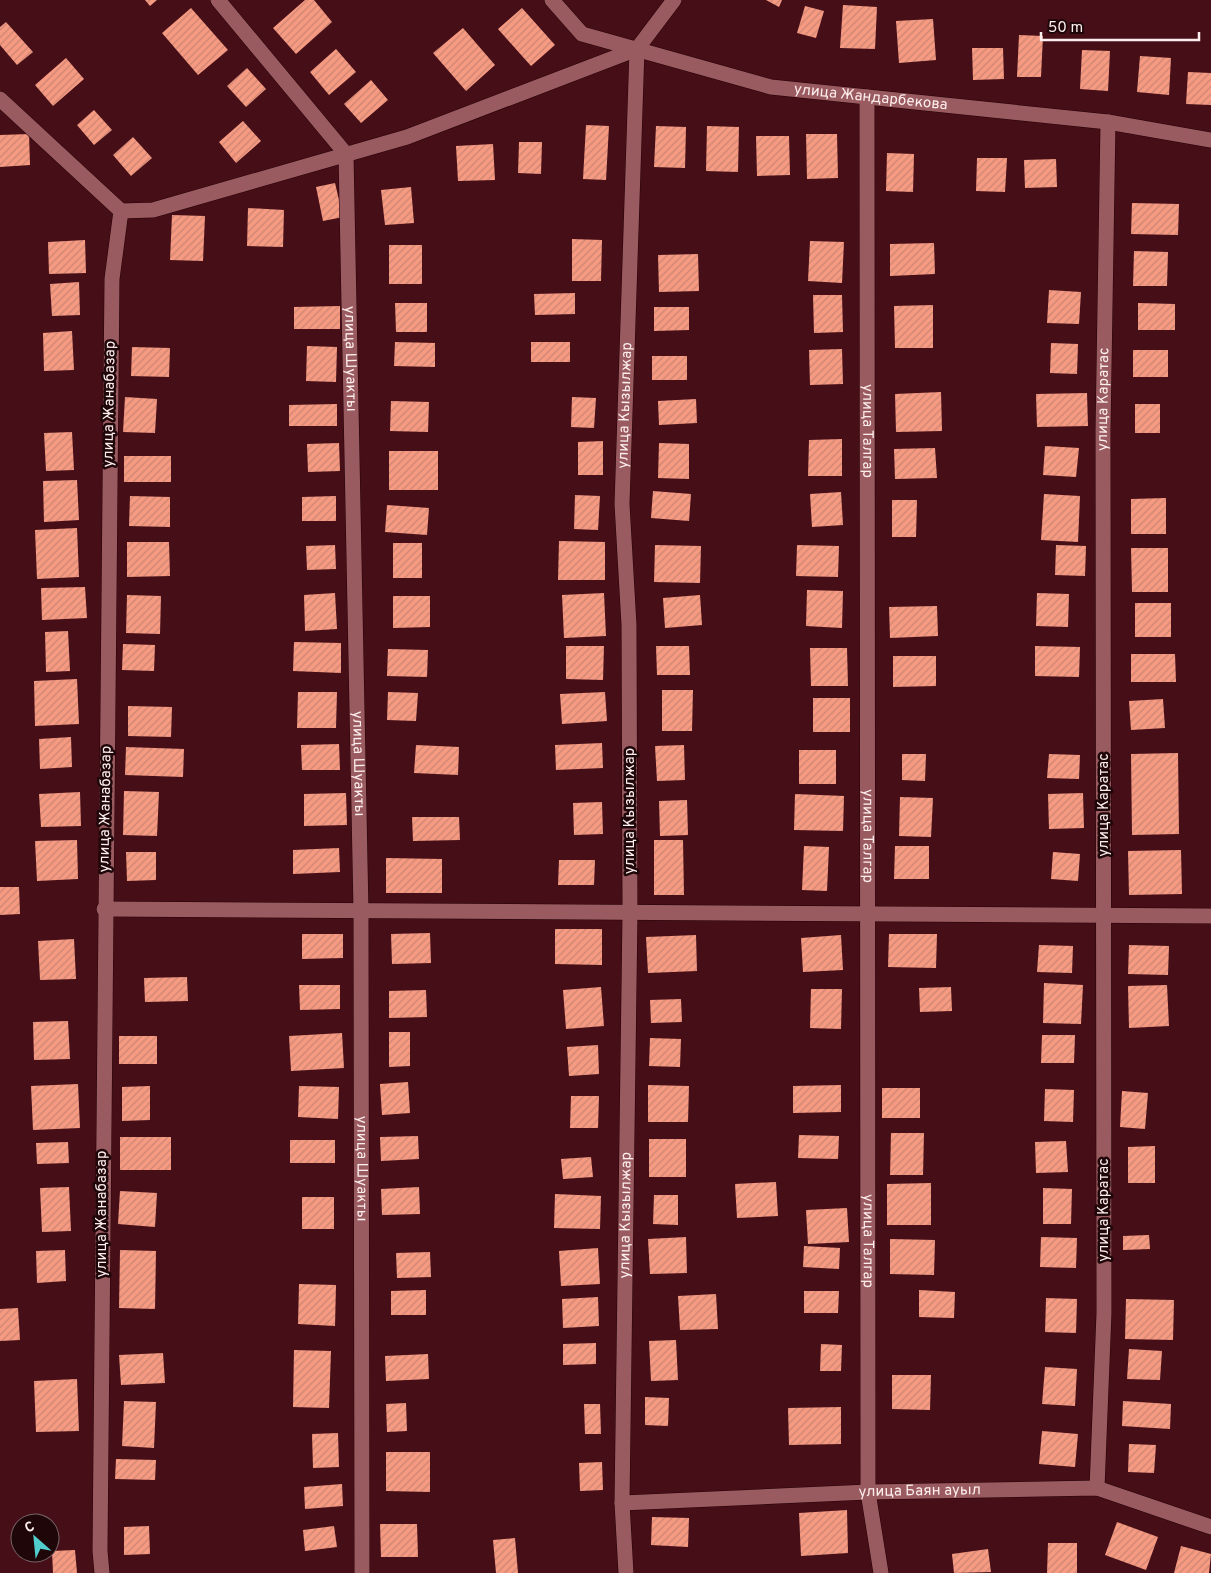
<svg xmlns="http://www.w3.org/2000/svg" width="1211" height="1573" viewBox="0 0 1211 1573" font-family="Overpass,sans-serif">
	<defs>
		<pattern id="building-hatch" width="6" height="6" patternUnits="userSpaceOnUse" patternTransform="scale(1.25)"><rect width="6" height="6" fill="#f69a82"/><path d="M-1 1l2-2M0 6l6-6M5 7l2-2" fill="none" stroke="#cc8573"/></pattern>
	</defs>
	<rect width="100%" height="100%" fill="#460f18"/>
	<path fill="url(#building-hatch)" d="M145,0H157L150,6Z
		M305,0H314L332,22L296,54L273,28Z
		M766,0H782L779,7Z
		M843,5L877,7L875,49L840,48Z
		M805,6L824,11L816,38L797,33Z
		M191,8L228,50L198,75L162,33Z
		M522,8L555,45L531,66L498,29Z
		M933,19L936,60L899,63L896,21Z
		M6,22L33,52L17,65L0,45V27Z
		M463,28L495,65L466,91L433,53Z
		M1019,35L1043,36L1041,77H1017Z
		M972,48H1003L1004,79L973,80Z
		M336,49L356,72L329,95L310,72Z
		M1082,50L1110,51L1108,91L1080,89Z
		M1140,56L1171,58L1169,95L1137,92Z
		M66,58L84,79L53,106L35,85Z
		M247,68L266,89L246,107L227,86Z
		M1188,72L1211,73V105L1186,104Z
		M371,80L388,100L361,123L344,104Z
		M94,110L112,130L94,145L77,125Z
		M243,121L261,141L236,163L219,142Z
		M586,125L609,126L606,180L583,179Z
		M656,126L686,127L685,168L654,167Z
		M707,126L739,127L738,172L706,171Z
		M29,134L30,165L0,167V135Z
		M806,134H837L838,178L807,179Z
		M756,136H789L790,175L757,176Z
		M133,137L152,158L131,176L113,155Z
		M519,142H542L541,174L518,173Z
		M493,144L495,180L458,181L456,146Z
		M887,153L914,154L913,192L886,191Z
		M977,158H1007L1005,192L976,191Z
		M1056,159L1057,187L1025,188L1024,160Z
		M335,183L343,217L323,221L316,187Z
		M411,187L414,223L385,225L381,190Z
		M1132,203L1179,204L1178,235L1131,234Z
		M248,208L284,210L283,247L247,246Z
		M172,215L205,216L203,261L170,260Z
		M572,239L602,240L601,281H572Z
		M85,240L86,273L49,274L48,242Z
		M810,241L844,242L842,283L808,281Z
		M934,243L935,274L890,276V244Z
		M389,245H422V284H389Z
		M1134,251L1168,252L1167,286H1133Z
		M698,254L699,291L659,292L658,255Z
		M79,282L80,315L52,316L50,284Z
		M1049,290L1081,292L1079,324L1047,323Z
		M575,293V314L535,315L534,294Z
		M813,295H842L843,332L814,333Z
		M395,303H427V332H396Z
		M1138,303L1175,304V330H1138Z
		M933,305V348H895L894,306Z
		M340,306V329H294V307Z
		M654,307H689V330L654,331Z
		M72,331L74,370L44,371L43,333Z
		M395,342L435,343V367L394,366Z
		M531,342H570V362H531Z
		M1051,343L1078,344L1077,374L1050,373Z
		M307,346L337,347L336,382L306,381Z
		M132,347L170,348L169,377L131,376Z
		M842,349L843,384L810,385L809,350Z
		M1133,350H1168V377H1133Z
		M652,356H687V380H652Z
		M941,392L942,431L896,432L895,394Z
		M1087,393L1088,426L1037,427L1036,394Z
		M125,397L157,399L155,433L123,432Z
		M572,397L596,398L594,428L571,427Z
		M696,399L697,423L659,425L658,401Z
		M391,401L429,402L428,432L390,431Z
		M337,404V426H289V405Z
		M1135,404H1160V433H1135Z
		M72,432L74,470L46,471L44,433Z
		M842,439V476H808L809,440Z
		M603,441V475H578V442Z
		M339,443L340,471L308,472L307,444Z
		M659,443L689,444V479L658,478Z
		M1045,446L1079,448L1076,477L1043,475Z
		M935,448L937,478L895,479L894,449Z
		M389,451H438V490H389Z
		M124,456H171V482H124Z
		M77,480L79,520L44,522L43,481Z
		M653,491L691,494L689,521L651,518Z
		M841,492L843,525L812,527L810,494Z
		M1044,494L1080,496L1078,542L1041,540Z
		M575,495L600,496L598,530L574,529Z
		M130,496L170,497V527L129,526Z
		M336,496V521H302V497Z
		M1166,498V534H1131V499Z
		M892,500H917L916,537H892Z
		M387,505L429,508L427,535L385,532Z
		M77,528L79,577L37,579L35,530Z
		M559,541L605,542V580H558Z
		M127,542H169L170,576L127,577Z
		M393,543H422V578H393Z
		M335,545L336,569L307,570L306,546Z
		M655,545L701,546L700,583L654,582Z
		M797,545L839,546L838,577L796,576Z
		M1056,545L1086,546L1085,576L1055,575Z
		M1131,548H1168V592H1132Z
		M85,587L87,618L42,620L41,588Z
		M807,590L843,591L842,628L806,626Z
		M335,593L337,629L305,631L304,595Z
		M604,593L606,636L564,638L562,595Z
		M1037,593L1069,594L1068,627L1036,626Z
		M127,595L161,596L160,634L126,633Z
		M700,595L702,625L665,628L663,598Z
		M393,596H430V627L393,628Z
		M1135,603H1171V637H1135Z
		M937,606L938,636L890,638L889,607Z
		M68,631L70,671L46,672L45,632Z
		M294,642L341,643V673L293,671Z
		M123,644L155,645L154,671L122,670Z
		M566,646H604L603,680L566,679Z
		M656,646H689L690,675H657Z
		M1035,646L1080,647L1079,677L1035,676Z
		M810,648H847L848,686H811Z
		M388,649L428,650L427,677L387,676Z
		M1131,654H1175L1176,682H1131Z
		M893,656H936V686L893,687Z
		M77,679L79,724L35,726L34,681Z
		M662,690H693L692,731H662Z
		M298,692H337L336,728H297Z
		M388,692L418,693L416,721L387,720Z
		M605,692L607,721L562,724L560,694Z
		M813,698H850V732H813Z
		M1163,699L1165,728L1131,730L1129,701Z
		M128,706L172,707L171,737L128,736Z
		M71,737L72,767L40,769L39,739Z
		M602,743L603,768L556,770L555,745Z
		M339,744L340,770H302L301,745Z
		M416,745L459,747L458,775L414,773Z
		M684,745L685,780L657,781L655,746Z
		M126,747L184,749L183,777L125,775Z
		M799,750H836V784H799Z
		M1178,753L1179,834L1132,835L1131,754Z
		M902,754H926L925,781L902,780Z
		M1049,754L1080,755L1079,779L1047,778Z
		M124,791L159,792L157,836L123,835Z
		M80,792L81,826L41,827L39,794Z
		M346,793L347,825L304,826V794Z
		M1083,793L1084,828L1049,829L1048,794Z
		M795,794L844,796L843,831L794,830Z
		M900,797L933,798L931,837L899,836Z
		M687,800L688,835L660,836L659,801Z
		M602,802L603,834L574,835L573,803Z
		M412,817H459L460,840L413,841Z
		M77,840L78,879L37,881L35,841Z
		M654,840H683L684,895H654Z
		M804,846L829,847L827,891L802,890Z
		M895,846H929V879H894Z
		M339,848L340,872L293,874V850Z
		M1181,850L1182,894L1129,895L1128,851Z
		M126,852H156V880L127,881Z
		M1053,852L1080,854L1078,881L1051,879Z
		M386,858L442,859V893H386Z
		M559,860H595L594,885H558Z
		M0,887H19L20,914L0,915Z
		M555,929H602V965L555,964Z
		M430,933L431,963L392,964L391,934Z
		M302,934H343V958L302,959Z
		M889,934H937L936,968L888,967Z
		M696,935L697,971L648,973L646,937Z
		M841,935L843,970L803,972L801,938Z
		M74,939L76,979L40,980L38,941Z
		M1039,945L1073,946L1072,973L1037,972Z
		M1129,945L1169,946L1168,975L1128,974Z
		M187,977L188,1001L145,1002L144,978Z
		M1044,983L1083,985L1081,1024L1043,1023Z
		M299,985H340V1009L300,1010Z
		M1167,985L1169,1026L1129,1028L1128,986Z
		M601,987L604,1026L566,1029L563,990Z
		M951,987L952,1011L920,1012L919,988Z
		M811,989H842L841,1029L810,1028Z
		M426,990L427,1017L389,1018V991Z
		M681,999L682,1022L651,1023L650,1000Z
		M68,1021L70,1059L34,1060L33,1022Z
		M389,1032H410V1066L389,1067Z
		M342,1033L344,1068L291,1071L289,1036Z
		M1042,1035H1075L1074,1063H1041Z
		M119,1036H157V1064H119Z
		M650,1038L681,1039L680,1067L649,1066Z
		M598,1045L599,1074L569,1076L567,1047Z
		M408,1082L410,1113L382,1115L380,1084Z
		M78,1084L80,1128L33,1130L31,1086Z
		M648,1085L689,1086L688,1122H648Z
		M841,1085V1112L793,1113V1086Z
		M150,1086V1120L122,1121V1087Z
		M299,1086L339,1087L338,1119L298,1117Z
		M882,1088H920V1118H882Z
		M1045,1089L1074,1090L1073,1122L1044,1121Z
		M1122,1091L1148,1093L1145,1129L1120,1127Z
		M571,1096H599L598,1128H570Z
		M891,1133H924L923,1175H890Z
		M799,1135L839,1136L838,1159L798,1158Z
		M418,1136L419,1159L381,1161L380,1137Z
		M120,1137H171V1170H120Z
		M649,1139H686V1177H649Z
		M290,1140H335V1163H290Z
		M1066,1141L1068,1172L1036,1173L1035,1142Z
		M68,1142L69,1163L37,1164L36,1143Z
		M1155,1146V1183H1128V1147Z
		M591,1157L593,1177L563,1179L561,1159Z
		M776,1182L778,1216L737,1218L735,1184Z
		M931,1183V1225H887V1184Z
		M69,1187L71,1231L42,1232L40,1188Z
		M419,1187L420,1214L382,1215L381,1189Z
		M1043,1188L1072,1189L1071,1224H1043Z
		M120,1191L157,1193L155,1227L118,1224Z
		M555,1194L601,1196L600,1229L554,1228Z
		M654,1195H678V1225L653,1224Z
		M302,1197H334V1229H302Z
		M847,1208L849,1242L808,1244L806,1210Z
		M1149,1235L1150,1249L1123,1250V1236Z
		M686,1237L687,1273L650,1274L648,1239Z
		M1041,1237L1077,1238L1076,1268L1040,1267Z
		M890,1239L935,1240L934,1275L890,1274Z
		M804,1246L840,1248L839,1269L803,1267Z
		M598,1248L600,1284L561,1286L559,1251Z
		M65,1250L66,1281L37,1283L36,1251Z
		M120,1250L156,1251L155,1309L119,1308Z
		M430,1252L431,1277L397,1278L396,1253Z
		M299,1284L336,1285L335,1326L298,1324Z
		M426,1290V1315H391V1291Z
		M919,1290L955,1292L954,1318L919,1317Z
		M804,1291H839L838,1313H804Z
		M716,1294L718,1329L680,1330L678,1296Z
		M598,1297L599,1326L563,1328L562,1299Z
		M1046,1298L1077,1299L1076,1333L1045,1332Z
		M1126,1299L1174,1300L1173,1340L1125,1339Z
		M18,1308L20,1340L0,1341V1309Z
		M676,1340L678,1380L651,1381L649,1341Z
		M596,1343V1364L563,1365V1344Z
		M821,1344L842,1345L841,1371H820Z
		M1129,1349L1162,1351L1160,1380L1127,1379Z
		M294,1350L331,1351L329,1408L293,1407Z
		M163,1353L165,1383L121,1385L119,1355Z
		M428,1354L429,1379L386,1381L385,1356Z
		M1045,1367L1077,1369L1075,1406L1042,1404Z
		M892,1375H931L930,1410L892,1409Z
		M77,1379L79,1431L36,1432L34,1381Z
		M645,1397L669,1398L668,1426L645,1425Z
		M124,1401L156,1402L154,1448L122,1446Z
		M1123,1401L1171,1404L1170,1429L1122,1426Z
		M406,1403L407,1431L387,1432L386,1404Z
		M584,1404H600L601,1434H585Z
		M841,1407V1444L789,1445L788,1408Z
		M1042,1431L1078,1434L1075,1467L1039,1464Z
		M338,1433L339,1467L313,1468L312,1434Z
		M1129,1444L1156,1445L1154,1473L1128,1472Z
		M386,1452H430V1492L386,1491Z
		M116,1459L156,1460L155,1480L115,1479Z
		M602,1462L603,1490L580,1491L579,1463Z
		M342,1484L343,1506L305,1509L304,1487Z
		M847,1510L848,1553L801,1556L799,1513Z
		M652,1517L689,1518L688,1547L651,1545Z
		M1117,1522L1158,1537L1146,1570L1105,1555Z
		M380,1524H417L418,1557H381Z
		M149,1526L150,1554L124,1555V1527Z
		M334,1526L337,1547L305,1551L303,1530Z
		M515,1538L518,1573H496L493,1540Z
		M1048,1543H1077V1573H1047Z
		M1181,1546L1211,1554L1209,1573H1174Z
		M988,1549L991,1572L954,1573L952,1554Z
		M75,1550L77,1573H53L52,1551Z"/>
	<g fill="none" stroke-linecap="round" stroke-linejoin="round">
		<defs>
			<g id="minor">
				<path id="s1" d="M218,0L346,154L361,911L362,1573"/>
				<path id="s2" d="M552,0L582,34L771,87L1108,122L1211,140"/>
				<path id="s3" d="M867,97L868,1492L881,1573"/>
				<path d="M0,99L121,211L112,279L100,1551L102,1573"/>
				<path d="M121,211L153,210L407,137L637,49L674,0"/>
				<path d="M104,909L1211,916"/>
				<path id="s4" d="M1097,1488L1104,1313L1103,430L1108,122"/>
				<path id="s5" d="M622,1503L868,1492L1097,1488L1211,1527"/>
				<path id="s6" d="M626,1573L622,1503L630,912L629,625L622,504L637,49"/>
			</g>
		</defs>
		<use href="#minor" stroke="#250006" stroke-width="16"/>
		<use href="#minor" stroke="#9a5b60" stroke-width="15"/>
	</g>
	<g text-anchor="middle" dominant-baseline="central" stroke-width="5" stroke-linejoin="round" paint-order="stroke">
		<g font-size="15" fill="#fdeeee" stroke="#1e0609">
			<text stroke="none"><textPath href="#s2" startOffset="342">улица Жандарбекова</textPath></text>
			<text stroke="none"><textPath href="#s1" startOffset="405">улица Шуакты</textPath></text>
			<text stroke="none"><textPath href="#s4" startOffset="1089">улица Каратас</textPath></text>
			<text transform="translate(110 404) rotate(-89)">улица Жанабазар</text>
			<text stroke="none"><textPath href="#s6" startOffset="1168">улица Кызылжар</textPath></text>
			<text stroke="none"><textPath href="#s3" startOffset="334">улица Талгар</textPath></text>
			<text stroke="none"><textPath href="#s1" startOffset="810">улица Шуакты</textPath></text>
			<text transform="translate(1104 805) rotate(-90)">улица Каратас</text>
			<text transform="translate(106 809) rotate(-89)">улица Жанабазар</text>
			<text transform="translate(630 811) rotate(-90)">улица Кызылжар</text>
			<text stroke="none"><textPath href="#s3" startOffset="739">улица Талгар</textPath></text>
			<text stroke="none"><textPath href="#s1" startOffset="1215">улица Шуакты</textPath></text>
			<text transform="translate(1104 1210) rotate(-90)">улица Каратас</text>
			<text transform="translate(102 1214) rotate(-90)">улица Жанабазар</text>
			<text stroke="none"><textPath href="#s6" startOffset="358">улица Кызылжар</textPath></text>
			<text stroke="none"><textPath href="#s3" startOffset="1144">улица Талгар</textPath></text>
			<text stroke="none"><textPath href="#s5" startOffset="298">улица Баян ауыл</textPath></text>
		</g>
	</g>
	<g transform="translate(35 1538) rotate(333)"><circle r="24" fill="#1e0609" stroke="#776365"/>
	<path d="M0-4L9 19L0 12L-9 19Z" fill="#52cdcd"/>
	<text y="-8" font-size="14" font-weight="bold" text-anchor="middle" fill="#fdeeee">С</text>
	</g>
	<path d="M1041 32v8h158v-8" fill="none" stroke="#fdeeee" stroke-width="2.5"/>
	<text x="1048" y="32" font-size="15" fill="#fdeeee" stroke="#1e0609" stroke-width="4" paint-order="stroke">50 m</text>
</svg>
